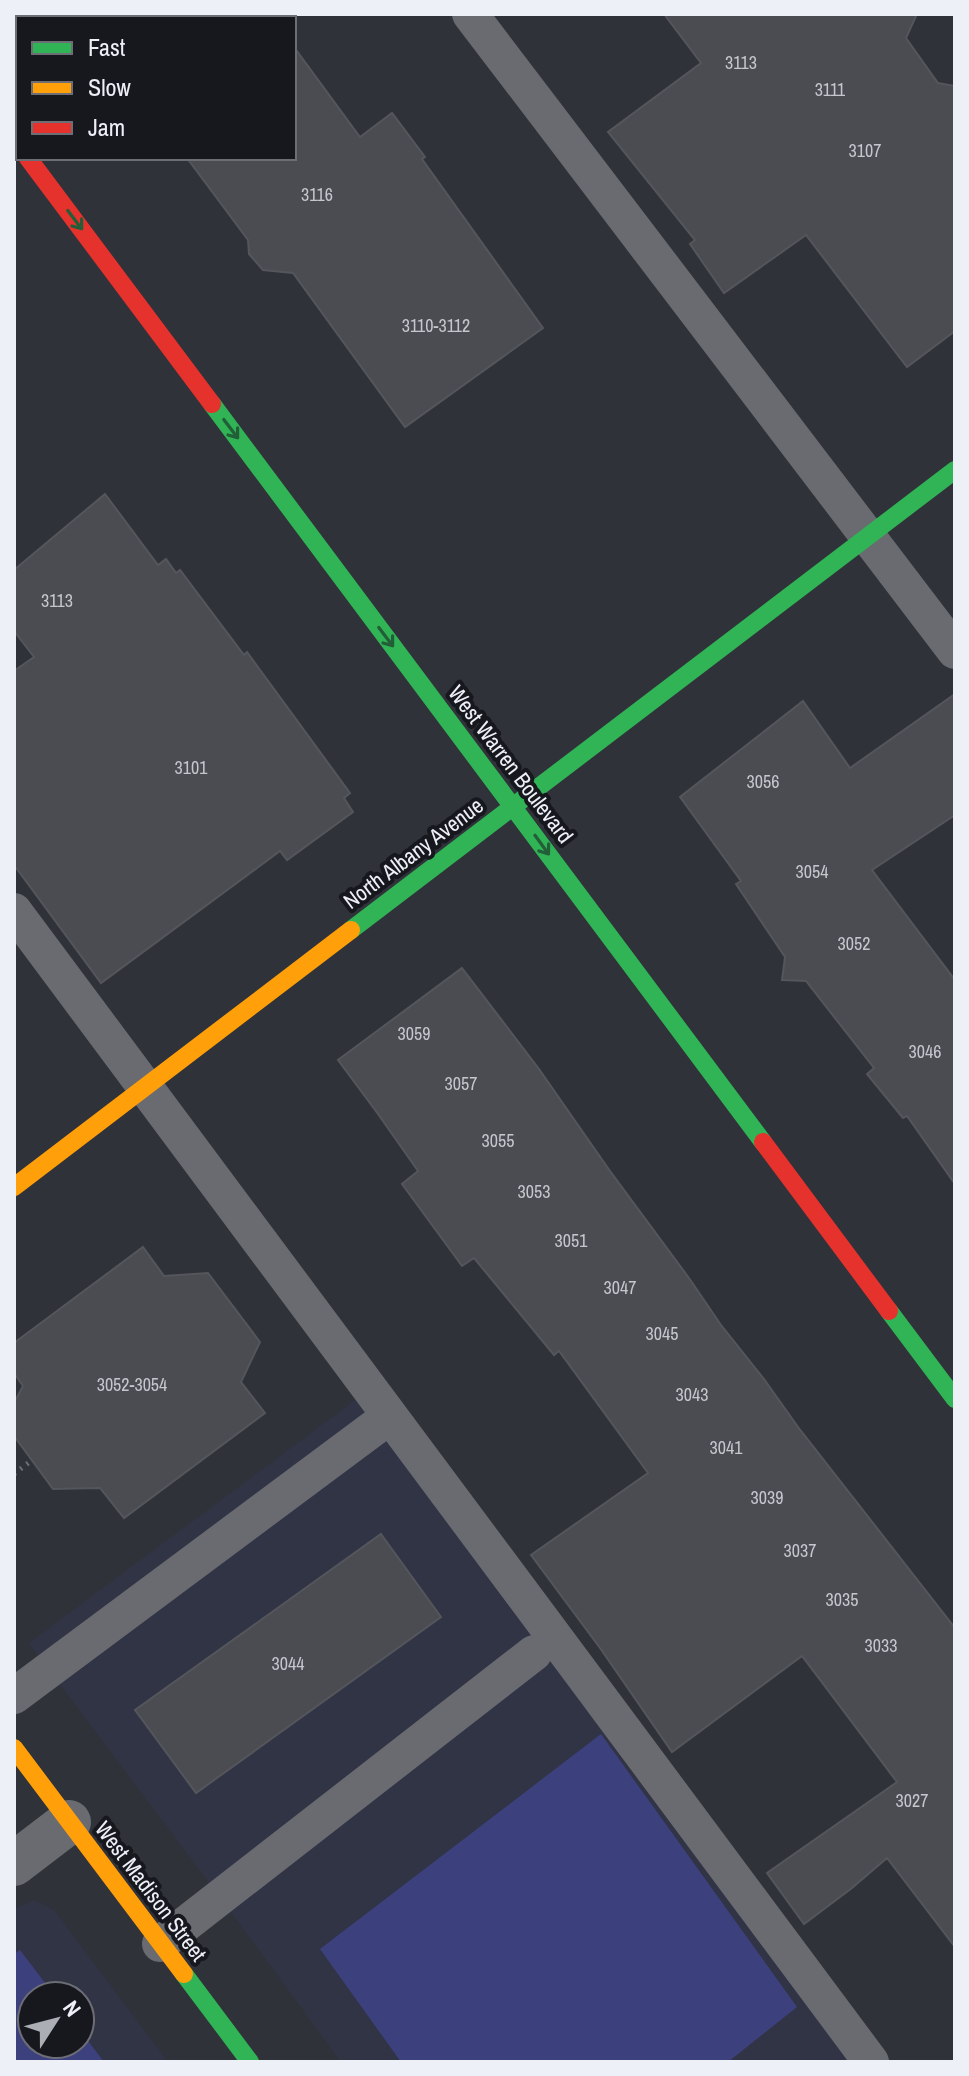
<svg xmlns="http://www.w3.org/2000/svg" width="969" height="2076" viewBox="0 0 969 2076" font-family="'Archivo Narrow',sans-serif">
	<rect width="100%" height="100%" fill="#30323a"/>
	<path fill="#313445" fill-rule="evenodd" d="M370,1389L871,2062H341L220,1897L29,1643Z
		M34,1900L54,1910L168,2062H14V1909ZM32,1996H80V2044H32Z"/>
	<path fill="#3c417e" d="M601,1734L797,2007L728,2062H401L320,1949Z
		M20,1950L55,1996H32V2044H80V2030L104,2062H14V1954Z"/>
	<path fill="#4b4c52" stroke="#54565c" stroke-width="2" d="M664,14H917L906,38L938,83L955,86V331L907,367L806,235L724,293L690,244L695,240L608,132L701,63Z
		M294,47L360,137L392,113L425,157L422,159L543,328L405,427L293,273L263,270L249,254L248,240L187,158H294Z
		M105,494L158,565L166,559L176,573L180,570L244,655L247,652L350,793L344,798L353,812L287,860L280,851L101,983L14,865V671L34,657L14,631V570Z
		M955,694V815L872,870L955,980V1184L907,1116L903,1118L867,1074L874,1068L806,981L782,980L785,957L736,884L741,881L680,797L803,701L850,768Z
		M462,968L539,1069L610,1171L689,1278L721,1325L764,1379L798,1427L955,1628V1947L887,1858L852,1888L804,1924L767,1873L897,1782L802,1656L672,1752L600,1648L531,1555L648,1473L559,1351L554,1355L474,1258L462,1266L402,1184L418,1171L378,1114L338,1060Z
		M143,1247L164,1276L208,1273L260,1342L241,1382L265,1413L124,1518L100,1488L53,1489L14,1436V1403L23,1386L14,1373V1343Z
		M381,1534L441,1617L196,1793L135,1710Z"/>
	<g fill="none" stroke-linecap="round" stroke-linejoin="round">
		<path stroke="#6c6e73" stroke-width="5" stroke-dasharray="2 6" stroke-linecap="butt" d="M14,1474L32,1460"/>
		<path stroke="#6a6b70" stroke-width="36" d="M470,14L955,651
			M14,911L871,2062
			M14,1696L390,1416
			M160,1944L534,1653"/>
		<path stroke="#6a6b70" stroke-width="44" d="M14,1864L69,1822"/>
		<path stroke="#30b455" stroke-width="18" d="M212,404L763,1142
			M351,930L955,470
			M889,1311L955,1399
			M184,1974L250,2062"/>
		<path stroke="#ff9f0a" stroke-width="18" d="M14,1187L351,930
			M14,1748L184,1974"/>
		<path stroke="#e5322d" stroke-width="18" d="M28,158L212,404
			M763,1142L889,1311"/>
	</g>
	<defs><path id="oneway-shaft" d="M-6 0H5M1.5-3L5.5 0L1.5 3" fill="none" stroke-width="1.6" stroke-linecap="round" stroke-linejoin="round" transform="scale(2)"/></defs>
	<g stroke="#225e37">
		<use href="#oneway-shaft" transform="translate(75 220) rotate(53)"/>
		<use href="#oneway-shaft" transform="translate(231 429) rotate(53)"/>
		<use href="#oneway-shaft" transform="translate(386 637) rotate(53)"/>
		<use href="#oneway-shaft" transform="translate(542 845) rotate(54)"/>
	</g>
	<g text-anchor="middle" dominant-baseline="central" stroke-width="8" stroke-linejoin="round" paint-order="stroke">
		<g font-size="18" fill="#c5c7ce">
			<text x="741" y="62">3113</text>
			<text x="830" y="89">3111</text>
			<text x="865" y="150">3107</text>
			<text x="317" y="194">3116</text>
			<text x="436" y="325">3110-3112</text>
			<text x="57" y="600">3113</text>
			<text x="191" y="767">3101</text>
			<text x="763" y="781">3056</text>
			<text x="812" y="871">3054</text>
			<text x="854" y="943">3052</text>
			<text x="414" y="1033">3059</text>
			<text x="925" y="1051">3046</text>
			<text x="461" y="1083">3057</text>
			<text x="498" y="1140">3055</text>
			<text x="534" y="1191">3053</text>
			<text x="571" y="1240">3051</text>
			<text x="620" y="1287">3047</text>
			<text x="662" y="1333">3045</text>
			<text x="132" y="1384">3052-3054</text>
			<text x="692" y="1394">3043</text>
			<text x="726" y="1447">3041</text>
			<text x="767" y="1497">3039</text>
			<text x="800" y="1550">3037</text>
			<text x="842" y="1599">3035</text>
			<text x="881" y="1645">3033</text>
			<text x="288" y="1663">3044</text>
			<text x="912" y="1800">3027</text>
		</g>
		<g font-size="22" fill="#eef0f8" stroke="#17181e">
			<text transform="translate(511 764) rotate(53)">West Warren Boulevard</text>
			<text transform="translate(413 853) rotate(-37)">North Albany Avenue</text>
			<text transform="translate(151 1891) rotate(53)">West Madison Street</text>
		</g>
	</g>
	<rect width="969" height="2076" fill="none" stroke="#eef0f8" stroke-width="32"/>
	<rect x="16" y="16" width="280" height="144" fill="#17181e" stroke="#6d6e75" stroke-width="2"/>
	<rect x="32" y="42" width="40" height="12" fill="#30b455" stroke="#6d6e75" stroke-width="2"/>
	<text x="88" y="56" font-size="24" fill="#eef0f8">Fast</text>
	<rect x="32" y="82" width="40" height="12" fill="#ff9f0a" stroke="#6d6e75" stroke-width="2"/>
	<text x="88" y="96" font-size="24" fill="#eef0f8">Slow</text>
	<rect x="32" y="122" width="40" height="12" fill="#e5322d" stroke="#6d6e75" stroke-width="2"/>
	<text x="88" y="136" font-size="24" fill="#eef0f8">Jam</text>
	<g transform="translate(56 2020) rotate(54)"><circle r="38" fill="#17181e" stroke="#6d6e75" stroke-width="2"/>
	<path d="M0-6L14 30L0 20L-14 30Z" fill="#acaeb6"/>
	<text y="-12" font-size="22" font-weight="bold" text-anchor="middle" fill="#eef0f8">N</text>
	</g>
</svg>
